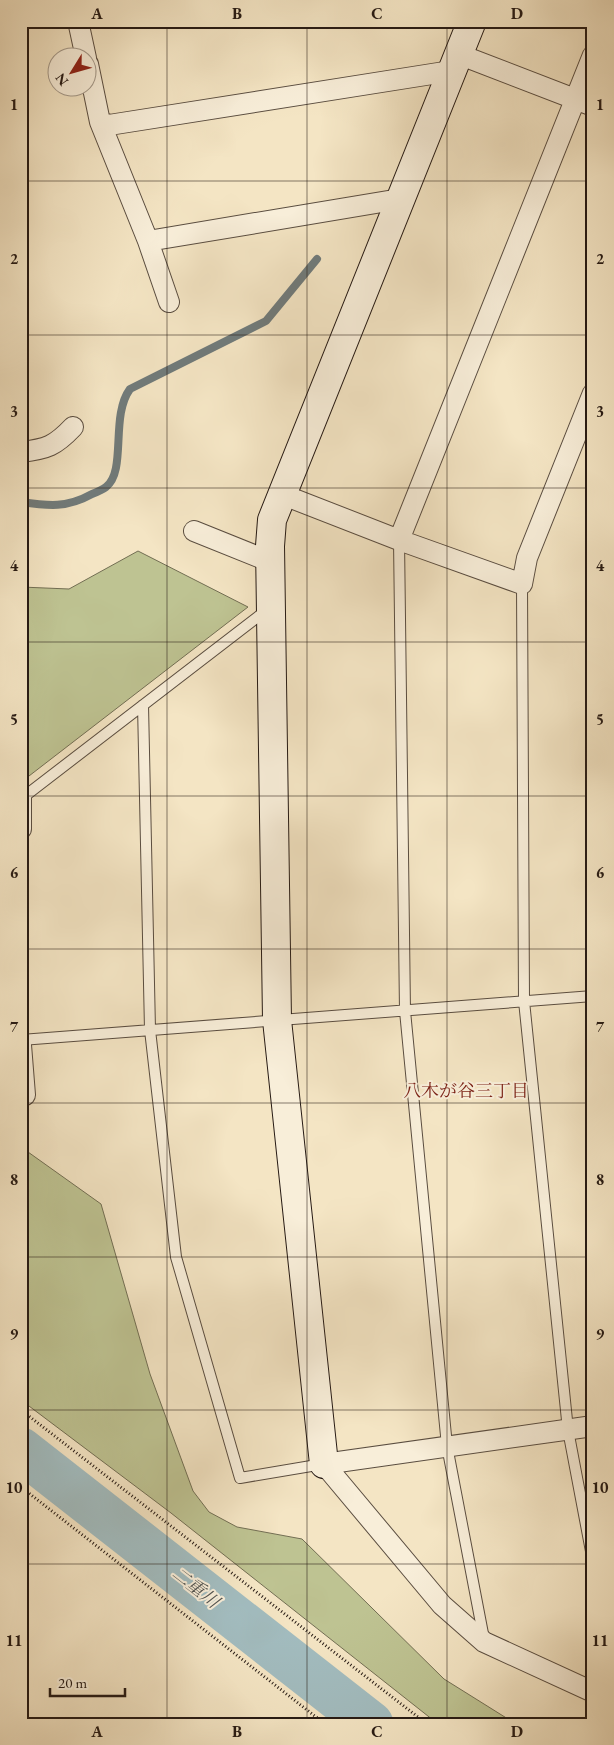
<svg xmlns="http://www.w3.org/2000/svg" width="614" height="1745" viewBox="0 0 614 1745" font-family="'EB Garamond','Noto Serif JP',serif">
	<rect width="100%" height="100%" fill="#f4e5c4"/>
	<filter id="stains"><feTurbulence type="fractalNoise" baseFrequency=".004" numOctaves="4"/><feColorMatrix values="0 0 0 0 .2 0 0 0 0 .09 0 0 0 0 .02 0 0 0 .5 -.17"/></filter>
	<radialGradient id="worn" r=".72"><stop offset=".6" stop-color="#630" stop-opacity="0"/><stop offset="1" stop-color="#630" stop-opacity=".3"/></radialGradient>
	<path fill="#bec392" stroke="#726e53" d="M138,551L248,607L29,776H21V587L69,589Z
		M21,1147L101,1204L150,1374L193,1491L209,1512L237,1527L302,1539L444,1679L516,1724H438L171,1513L21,1400Z"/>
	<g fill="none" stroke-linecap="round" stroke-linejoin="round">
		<path stroke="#707b7b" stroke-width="8" d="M21,502C49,506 67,508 92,494C97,492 102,490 106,487C127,471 110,416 130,389L266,321L317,259"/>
		<path stroke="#a2bcbf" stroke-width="45" d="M21,1450L371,1724"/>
		<defs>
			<path id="lane" d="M399,540L405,1011L447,1446L484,1639
				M522,584L524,1001L568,1430L593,1562
				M143,705L150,1030L176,1257L240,1478L323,1464
				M21,799L268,609
				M21,1040L593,996"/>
			<path id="street" d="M78,21L86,58
				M458,54L593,106
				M88,64L100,122L109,125L451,71
				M100,122L148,241L400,199
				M148,241L169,302
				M21,452C47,449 55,446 73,427
				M281,494L399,540L522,584L527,558L593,393
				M194,531L271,562
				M399,540L593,55
				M21,796V829
				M21,1045L25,1095
				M324,1464L442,1605L484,1642L593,1692
				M324,1464L593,1426"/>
			<path id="secondary" d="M324,1464L277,1020L270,546L272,520L472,21"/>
		</defs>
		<use href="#lane" stroke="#5a4d40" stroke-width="12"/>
		<use href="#street" stroke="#5a4d40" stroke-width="22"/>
		<use href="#secondary" stroke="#261a14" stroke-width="30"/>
		<path stroke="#261a14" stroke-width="3" stroke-dasharray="1 2.5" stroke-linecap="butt" d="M21,1410L427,1724
			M21,1487L325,1724"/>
		<use href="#lane" stroke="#f8eed9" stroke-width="10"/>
		<use href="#street" stroke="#f8eed9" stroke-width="20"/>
		<use href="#secondary" stroke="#f8eed9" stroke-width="28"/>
	</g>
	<path fill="none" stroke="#261a14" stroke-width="1" stroke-opacity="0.55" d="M167,21V1724M307,21V1724M447,21V1724M21,181H593M21,335H593M21,488H593M21,642H593M21,796H593M21,949H593M21,1103H593M21,1257H593M21,1410H593M21,1564H593"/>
	<g text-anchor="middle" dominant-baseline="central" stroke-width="4" stroke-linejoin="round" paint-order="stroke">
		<g font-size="18" fill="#7a1f14" stroke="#f8eed9">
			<text x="466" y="1090">八木が谷三丁目</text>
		</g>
		<g font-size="18" font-style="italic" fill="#515350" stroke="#f8eed9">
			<text transform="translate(196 1587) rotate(38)">二重川</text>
		</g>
	</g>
	<rect width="614" height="1745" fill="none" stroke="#f4e5c4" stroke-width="55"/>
	<g transform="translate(72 72) rotate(233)"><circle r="24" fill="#f8eed9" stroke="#a4998a"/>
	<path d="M0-4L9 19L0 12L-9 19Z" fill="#8f2418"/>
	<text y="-8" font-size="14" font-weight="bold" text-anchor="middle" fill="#261a14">N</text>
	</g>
	<path d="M50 1688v8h75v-8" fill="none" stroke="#261a14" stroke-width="2.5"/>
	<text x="58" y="1688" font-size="15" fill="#261a14" stroke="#f8eed9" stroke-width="4" paint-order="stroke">20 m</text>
	<rect x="28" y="28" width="558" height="1690" fill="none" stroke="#261a14" stroke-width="2"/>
	<g font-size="16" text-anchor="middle" font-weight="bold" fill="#261a14">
		<text x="97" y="19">A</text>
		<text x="237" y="19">B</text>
		<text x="377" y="19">C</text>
		<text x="517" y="19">D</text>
		<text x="14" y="110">1</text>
		<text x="600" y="110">1</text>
		<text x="14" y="264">2</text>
		<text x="600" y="264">2</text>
		<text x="14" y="417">3</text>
		<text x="600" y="417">3</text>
		<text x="14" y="571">4</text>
		<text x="600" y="571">4</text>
		<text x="14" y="725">5</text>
		<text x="600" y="725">5</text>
		<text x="14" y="878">6</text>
		<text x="600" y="878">6</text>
		<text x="14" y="1032">7</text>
		<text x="600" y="1032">7</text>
		<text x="14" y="1185">8</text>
		<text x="600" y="1185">8</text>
		<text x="14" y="1339">9</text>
		<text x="600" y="1339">9</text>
		<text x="14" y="1493">10</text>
		<text x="600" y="1493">10</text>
		<text x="14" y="1646">11</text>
		<text x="600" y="1646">11</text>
		<text x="97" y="1737">A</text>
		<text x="237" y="1737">B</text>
		<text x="377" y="1737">C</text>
		<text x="517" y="1737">D</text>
	</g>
	<rect width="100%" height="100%" filter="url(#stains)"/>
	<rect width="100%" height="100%" fill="url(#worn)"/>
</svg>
